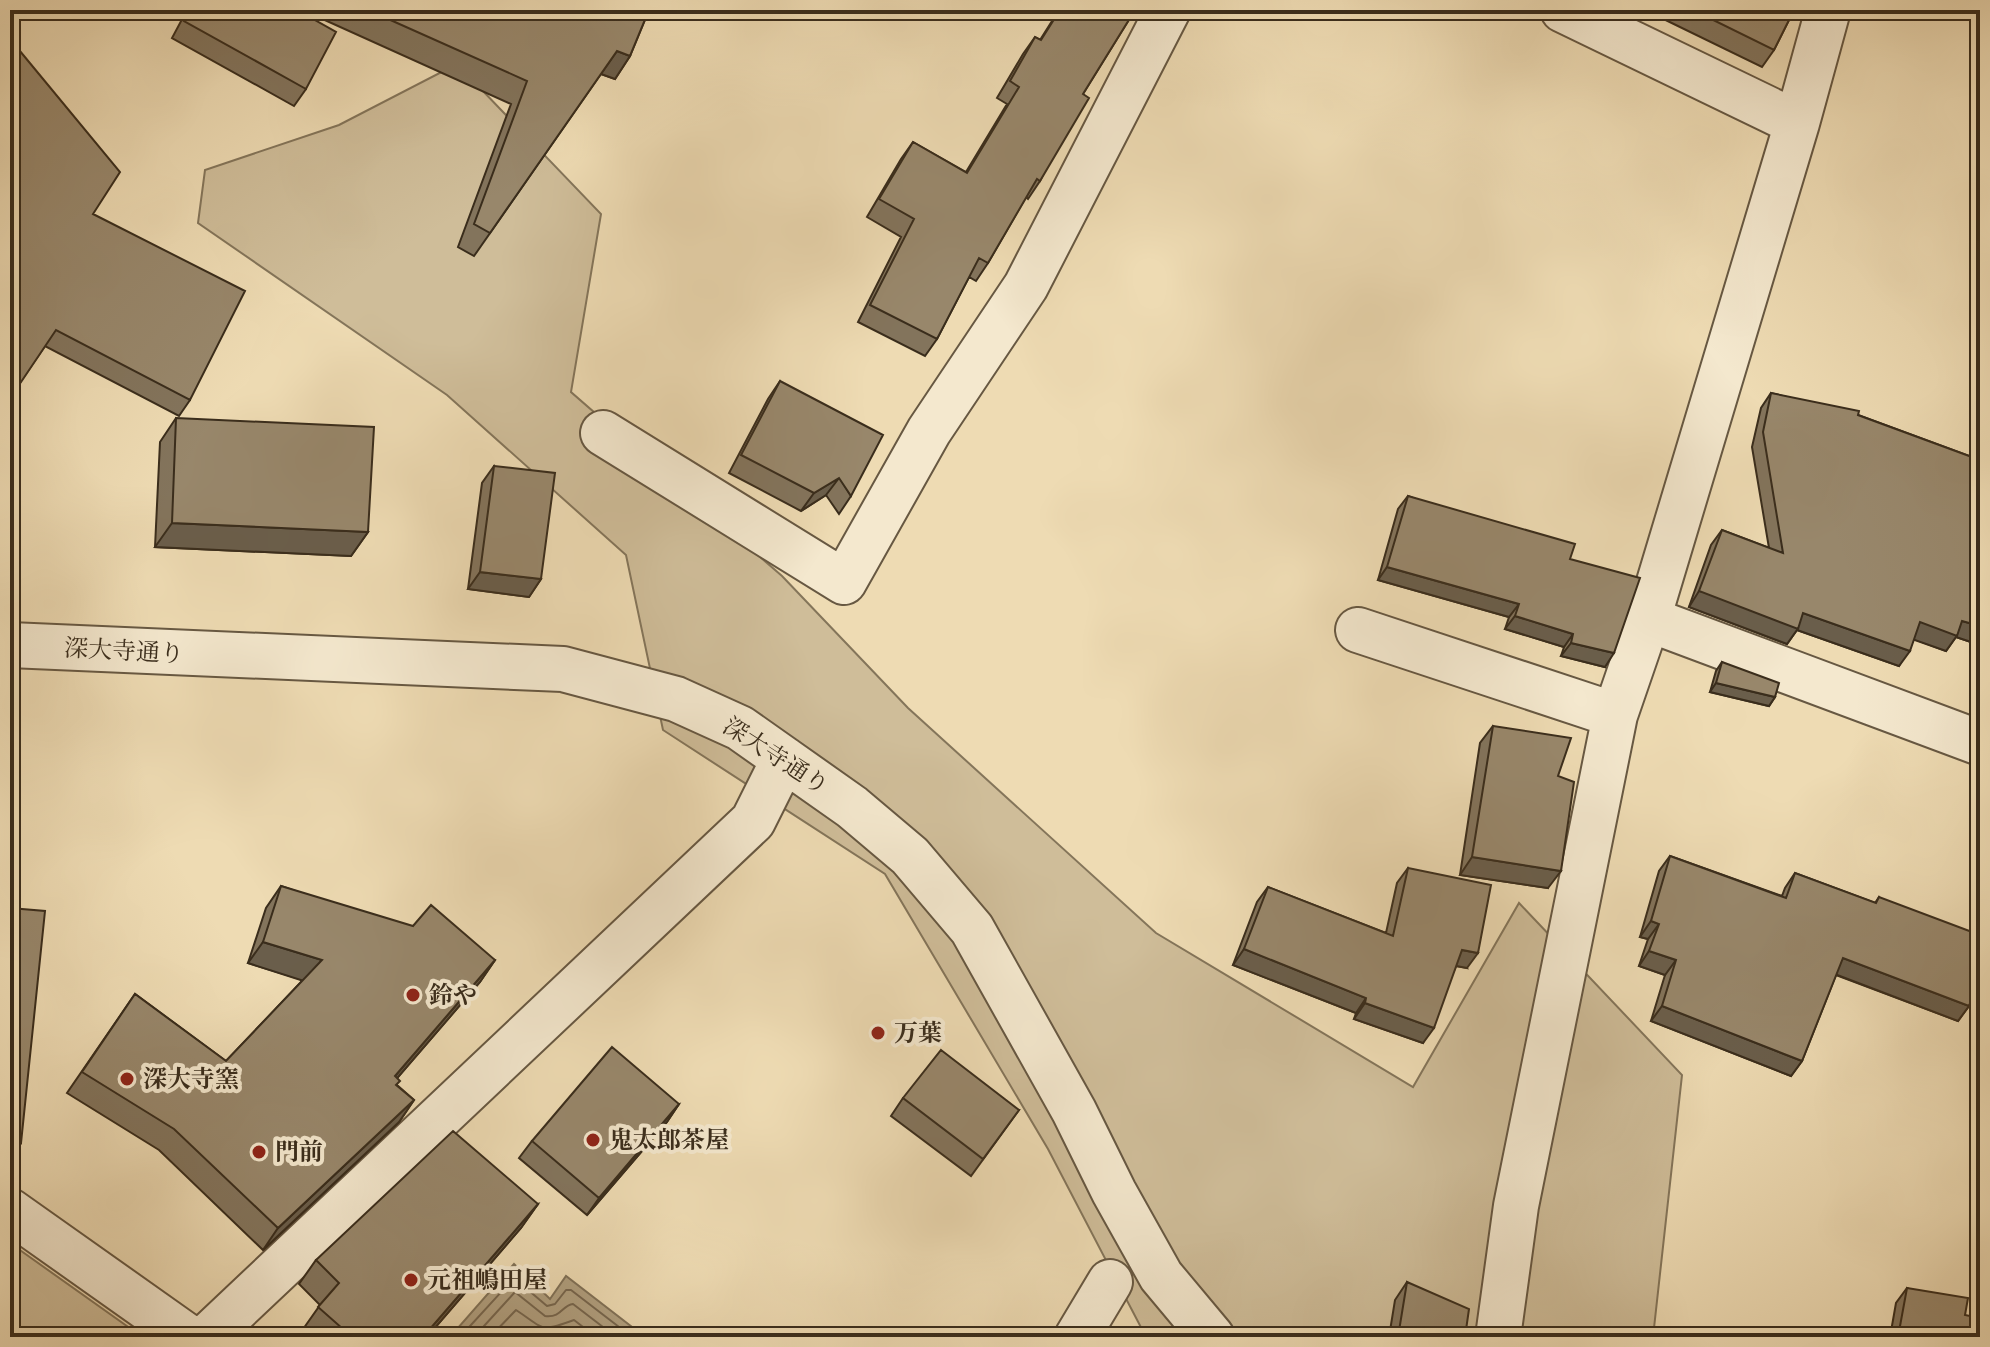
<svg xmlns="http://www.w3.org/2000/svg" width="1990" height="1347" viewBox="0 0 1990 1347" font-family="Alegreya,'Noto Serif JP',serif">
	<rect width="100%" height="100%" fill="#eedbb3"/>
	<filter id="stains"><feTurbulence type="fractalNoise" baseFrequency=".0025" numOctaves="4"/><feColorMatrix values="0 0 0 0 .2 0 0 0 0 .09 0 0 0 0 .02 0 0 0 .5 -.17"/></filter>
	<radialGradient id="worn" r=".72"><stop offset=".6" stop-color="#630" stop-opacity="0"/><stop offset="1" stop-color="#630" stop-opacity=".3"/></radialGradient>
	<path fill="#cfbd99" stroke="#84755a" stroke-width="2" d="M457,64L601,214L571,392L782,576L908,708L1156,933L1413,1087L1519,903L1682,1075L1653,1337H1146L1048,1149L885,874L663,730L626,555L447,395L198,223L205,170L339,125Z
		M10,1243L131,1329L138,1337H10Z"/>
	<path fill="#b1a080" stroke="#817258" stroke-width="2" d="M514,1264L550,1299L566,1276L645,1337H450Z"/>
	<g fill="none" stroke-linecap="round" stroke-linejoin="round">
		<path stroke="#76664e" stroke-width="2" d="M460,1337L514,1278L547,1306L555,1304L566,1290H571L632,1337
			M474,1337L515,1292L545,1316C562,1318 562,1305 573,1304L616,1337
			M490,1337L516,1310C545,1329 539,1333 574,1320L596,1337"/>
		<defs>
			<path id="minor" d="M1563,10L1797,123
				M603,433L844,582L929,431L1026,286L1168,10
				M1648,619L1980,743
				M1358,630L1615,715
				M10,645L563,669L676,699L740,728L852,807L910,856L972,929L1074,1111L1114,1192L1161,1276L1212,1337
				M10,1211L188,1337
				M207,1337L753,821L784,759
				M1077,1337L1110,1282
				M1498,1337L1516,1206L1615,715L1648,619L1797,123L1828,10"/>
		</defs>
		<use href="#minor" stroke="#675842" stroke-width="48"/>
		<use href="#minor" stroke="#f4e8ce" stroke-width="44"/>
	</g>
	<path fill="#83745c" stroke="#3a2d1c" stroke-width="2" d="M187,10H297L306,89L294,106L172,38Z
		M322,10H649L630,56L615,79L601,74L474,256L458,247L511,104L318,17Z
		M1059,10H1135L1083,94L1040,181L1028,199L1026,197L988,263L976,281L969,277L937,339L925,356L858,322L901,237L867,217L901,159L913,142L966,172L1007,104L997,98L1023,54L1035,37L1040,40Z
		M1645,10H1794L1774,50L1762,67Z
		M10,39L93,214L190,400L179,416L45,346L10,397Z
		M780,381L851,496L839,514L826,495L801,511L729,473L768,399Z
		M1771,393L1858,415L1980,460V645L1956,637L1946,651L1914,639L1899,666L1797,630L1787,644L1689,607L1711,545L1722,530L1769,548L1752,447L1761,408Z
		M176,418L368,532L351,556L155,547L160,442Z
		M494,466L541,579L529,597L468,589L482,483Z
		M1408,496L1570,559L1605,667L1561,656L1564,647L1505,629L1509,617L1378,580L1398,509Z
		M1722,662L1775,697L1769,706L1710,692L1716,671Z
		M1493,726L1558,776L1548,888L1460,875L1480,743Z
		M1670,856L1782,896L1785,888L1795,873L1875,903L1879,897L1969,1006L1958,1021L1836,975L1802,1061L1791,1076L1651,1021L1665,975L1639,966L1648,939L1640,937L1659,871Z
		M1408,868L1467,968L1456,966L1423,1043L1354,1019L1356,1013L1233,965L1257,902L1268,887L1386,933L1397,883Z
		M281,886L495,960L480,982L397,1078V1085L414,1100L399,1122L263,1250L159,1150L67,1093L135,994L226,1061L303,980L248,963L266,908Z
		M10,908L21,1143L10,1158Z
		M903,1098L1019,1110L971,1176L891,1116Z
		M679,1104L667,1122L587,1215L519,1158L532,1141Z
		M538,1204L521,1228L427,1337H307L301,1332L320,1305L299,1284L316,1260Z
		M1407,1282L1465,1337H1389L1395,1300Z
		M1907,1288L1965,1315L1980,1337H1890L1896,1303Z"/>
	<path fill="#6a5e4b" stroke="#3a2d1c" stroke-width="2" d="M617,51L630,56L615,79L601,74Z
		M839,478L826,495L801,511L814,493Z
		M172,523L368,532L351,556L155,547Z
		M1387,567L1519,604L1509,617L1378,580Z
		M480,572L541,579L529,597L468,589Z
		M1699,591L1803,613L1910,651L1899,666L1797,630L1787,644L1689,607Z
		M1515,616L1573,634L1564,647L1505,629Z
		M1962,621L1980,626V645L1956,637L1946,651L1909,638L1920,622Z
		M1571,643L1614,653L1605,667L1561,656Z
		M1716,683L1775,697L1769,706L1710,692Z
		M1472,857L1561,871L1548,888L1460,875Z
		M1651,921L1659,924L1648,939L1640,937Z
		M263,942L322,960L307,982L248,963Z
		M1244,949L1366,998L1356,1013L1233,965Z
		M1462,950L1478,953L1467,968L1451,965Z
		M1649,951L1676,960L1665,975L1639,966Z
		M1843,958L1969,1006L1958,1021L1832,973Z
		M495,960L480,982L380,1098L395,1076Z
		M1365,1003L1434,1028L1423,1043L1354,1019Z
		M1662,1006L1802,1061L1791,1076L1651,1021Z
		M414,1100L399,1122L263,1250L278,1228Z
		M679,1104L667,1122L587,1215L599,1198Z
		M538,1204L521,1228L427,1337H423Z"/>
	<path fill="#98876b" stroke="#3a2d1c" stroke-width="2" d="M190,10H297L336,32L306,89L184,21Z
		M368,10H649L630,56L617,51L490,233L474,224L527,81Z
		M1060,10H1135L1083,94L1089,98L1040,181L1037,179L988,263L979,258L937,339L870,305L914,219L879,199L913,142L967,173L1019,87L1010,81L1035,37L1041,40Z
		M1693,10H1794L1774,50Z
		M10,39L120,172L93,214L245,291L190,400L56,330L15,391L10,388Z
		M780,381L883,435L851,496L839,478L814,493L741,455Z
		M1771,393L1859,411L1858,415L1980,460V626L1962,621L1957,636L1920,622L1910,651L1803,613L1798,629L1699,591L1722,530L1783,553L1763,432Z
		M176,418L374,427L368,532L172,523Z
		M494,466L555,473L541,579L480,572Z
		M1408,496L1575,544L1570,559L1640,578L1614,653L1571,643L1573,634L1515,616L1519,604L1387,567Z
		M1722,662L1779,683L1775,697L1716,683Z
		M1493,726L1571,738L1558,776L1574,782L1561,871L1472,857Z
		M1670,856L1786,898L1795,873L1876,903L1879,897L1980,935V976L1969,1006L1843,958L1802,1061L1662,1006L1676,960L1649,951L1659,924L1651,921Z
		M1408,868L1491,885L1478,953L1462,950L1434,1028L1365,1003L1366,998L1244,949L1268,887L1393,936Z
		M281,886L413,926L431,905L495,960L395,1076L400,1081L396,1085L414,1100L278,1228L174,1129L82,1072L135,994L226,1061L322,960L263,942Z
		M10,908L45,911L21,1143L10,1136Z
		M612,1047L679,1104L599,1198L532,1141Z
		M941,1050L1019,1110L983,1159L903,1098Z
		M453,1131L538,1204L423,1337H352L318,1307L339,1283L316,1260Z
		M1407,1282L1469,1309L1465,1337H1398Z
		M1907,1288L1968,1298L1965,1315L1980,1318V1337H1898Z"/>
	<g fill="#8f2418" stroke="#f4e8ce" stroke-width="3">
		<circle cx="413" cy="995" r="8"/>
		<circle cx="878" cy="1033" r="8"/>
		<circle cx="127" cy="1079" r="8"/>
		<circle cx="593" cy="1140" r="8"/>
		<circle cx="259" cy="1152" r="8"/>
		<circle cx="411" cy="1280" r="8"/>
	</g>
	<g text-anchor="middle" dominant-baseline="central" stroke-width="8" stroke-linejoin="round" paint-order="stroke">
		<g font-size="24" fill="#3a2d1c" stroke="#f4e8ce">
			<text transform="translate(124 651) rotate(3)">深大寺通り</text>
			<text transform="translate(776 756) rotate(33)">深大寺通り</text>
		</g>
		<g font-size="24" font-weight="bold" fill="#3a2d1c" stroke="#f4e8ce" text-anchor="start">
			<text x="429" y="995">鈴や</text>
			<text x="894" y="1033">万葉</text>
			<text x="143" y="1079">深大寺窯</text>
			<text x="609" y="1140">鬼太郎茶屋</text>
			<text x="275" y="1152">門前</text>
			<text x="427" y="1280">元祖嶋田屋</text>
		</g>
	</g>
	<rect width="1990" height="1347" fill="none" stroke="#eedbb3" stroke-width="40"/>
	<rect x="12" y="12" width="1966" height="1323" fill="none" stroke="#3a2d1c" stroke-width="4"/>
	<rect x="20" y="20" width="1950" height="1307" fill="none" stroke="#3a2d1c" stroke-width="2"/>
	<rect width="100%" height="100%" filter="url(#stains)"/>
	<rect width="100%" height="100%" fill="url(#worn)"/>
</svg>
